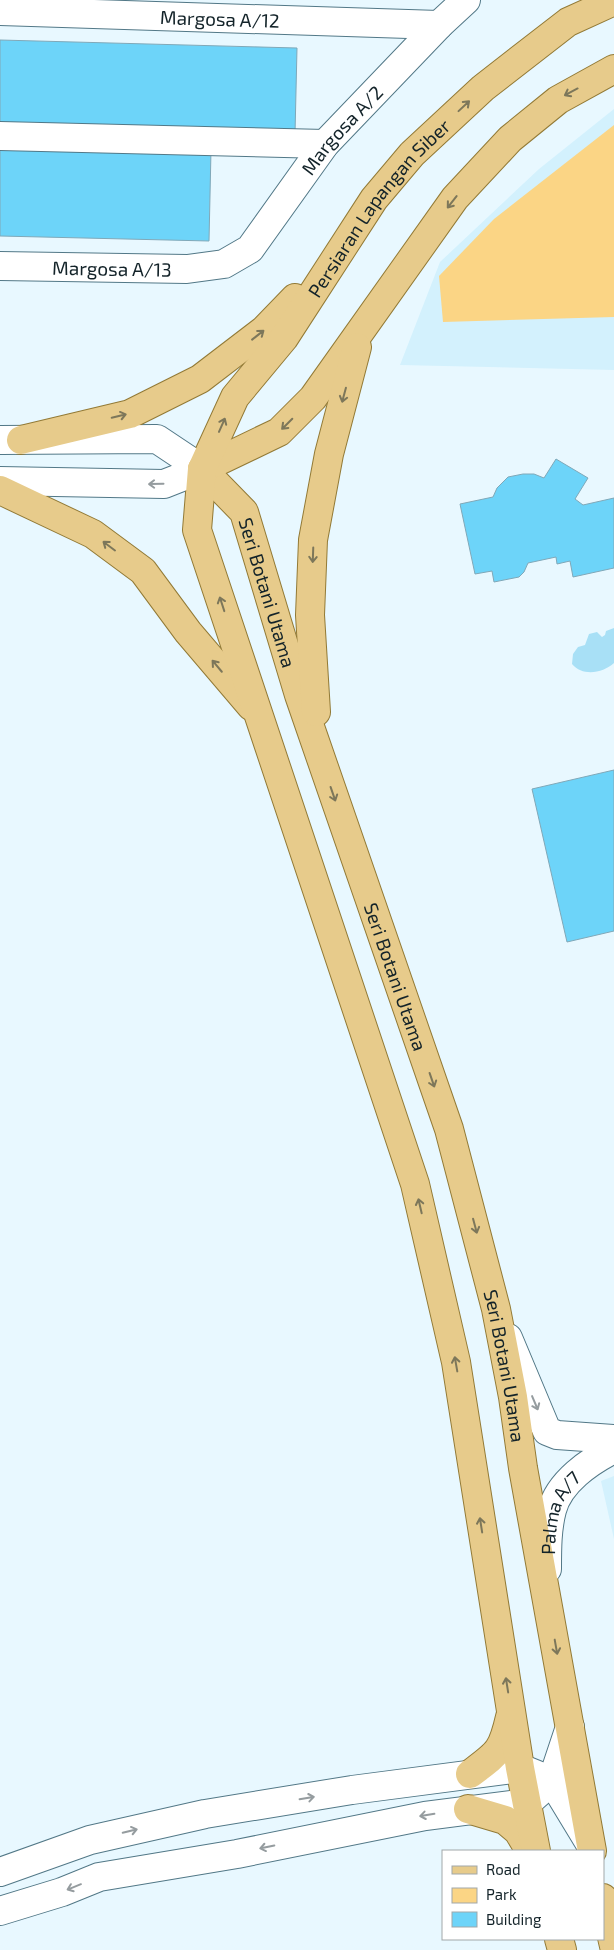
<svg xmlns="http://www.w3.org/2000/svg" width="614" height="1950" viewBox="0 0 614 1950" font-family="'Exo 2',sans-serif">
	<rect width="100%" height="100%" fill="#e8f8ff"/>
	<path fill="#d3f1fd" d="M614,109V370L400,365L440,262L539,169Z
		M614,1476V1539L601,1481Z"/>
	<path fill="#fbd585" d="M614,125V317L443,322L439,276L494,219Z"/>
	<path fill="#a8e0f6" d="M614,628V663C603,673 583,677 572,664L573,654L578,647L585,645L589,634L597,632L602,637L605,635L606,631Z"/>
	<path fill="#6dd4f9" stroke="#80a8b8" d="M0,40L297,48L295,134L0,127Z
		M0,145L211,150L209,241L0,236Z
		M556,459L588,478L575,499L583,505L614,498V568L573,577L570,561L557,564L556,557L528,563L524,572L519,577L494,582L492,571L475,574L460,504L493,497L497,488L508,477L523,474H534L544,478Z
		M614,770V931L567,942L532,789Z"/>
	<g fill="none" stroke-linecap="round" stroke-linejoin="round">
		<defs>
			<g id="minor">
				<path id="s1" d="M0,11L439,25"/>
				<path d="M0,136L325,144"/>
				<path id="s2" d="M0,266L187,269L224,264L250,249L325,144L439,25L466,0"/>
				<path d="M0,440L157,439L202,469"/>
				<path d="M0,481L164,484L202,469"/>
				<path d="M508,1338L547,1431L557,1435L614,1439"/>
				<path id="s3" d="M547,1569C547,1549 547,1529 552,1510C559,1482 590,1461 614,1449"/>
				<path d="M0,1872L90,1840L205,1814L352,1790L520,1768L552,1781L589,1842"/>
				<path d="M0,1911L62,1892L99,1877L237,1854L425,1816L527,1803L552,1781L570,1727"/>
			</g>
			<g id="major">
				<path d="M21,440L130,414L200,379L264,330L295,298"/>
				<path id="s4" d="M202,469L244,512L299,695L449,1129L496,1309L513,1397L523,1468L592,1851"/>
				<path d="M202,469L279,432L313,398L455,198L510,139L558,100L614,69"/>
				<path d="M0,490L93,534L143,571L188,632L251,706"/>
				<path d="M316,712L310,615L313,540L329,454L357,347"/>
				<path d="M470,1774C498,1753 502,1752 510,1717"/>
				<path d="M468,1809L505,1820L518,1831L530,1851"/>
				<path id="s5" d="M536,1851L520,1768L456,1362L415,1184L197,530L202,469L235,397L284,338L374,199L412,154L483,88L568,22L614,1"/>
				<path d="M603,1898L614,1946"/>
				<path d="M559,1939L562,1950"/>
			</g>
		</defs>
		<use href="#minor" stroke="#527887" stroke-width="30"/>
		<use href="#major" stroke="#927a36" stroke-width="30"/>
		<use href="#minor" stroke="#fff" stroke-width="28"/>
		<use href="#major" stroke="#e7cb8b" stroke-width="28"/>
	</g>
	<defs><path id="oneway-shaft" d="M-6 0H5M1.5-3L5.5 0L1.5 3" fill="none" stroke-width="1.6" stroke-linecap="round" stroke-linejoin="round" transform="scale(1.25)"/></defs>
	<g stroke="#7d775a">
		<use href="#oneway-shaft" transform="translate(571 92) rotate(152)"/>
		<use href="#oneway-shaft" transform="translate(464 106) rotate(-43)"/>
		<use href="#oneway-shaft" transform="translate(452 202) rotate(128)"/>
		<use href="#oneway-shaft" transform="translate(258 335) rotate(-38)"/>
		<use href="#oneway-shaft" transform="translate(344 395) rotate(105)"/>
		<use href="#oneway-shaft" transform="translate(119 416) rotate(-13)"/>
		<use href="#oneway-shaft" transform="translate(287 424) rotate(135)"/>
		<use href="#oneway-shaft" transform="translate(222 425) rotate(-66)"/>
		<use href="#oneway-shaft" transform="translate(109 546) rotate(-143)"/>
		<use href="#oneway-shaft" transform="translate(313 555) rotate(92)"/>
		<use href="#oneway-shaft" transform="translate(222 604) rotate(-108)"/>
		<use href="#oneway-shaft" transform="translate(217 666) rotate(-130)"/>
		<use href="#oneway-shaft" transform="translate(333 794) rotate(71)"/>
		<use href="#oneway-shaft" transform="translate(432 1080) rotate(71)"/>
		<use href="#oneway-shaft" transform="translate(420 1206) rotate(-103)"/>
		<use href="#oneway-shaft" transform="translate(475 1226) rotate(75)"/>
		<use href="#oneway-shaft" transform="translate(456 1364) rotate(-100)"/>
		<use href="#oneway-shaft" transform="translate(481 1525) rotate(-99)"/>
		<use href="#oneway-shaft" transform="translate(556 1647) rotate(80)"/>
		<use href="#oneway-shaft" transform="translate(507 1685) rotate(-99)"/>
	</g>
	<g stroke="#959c9f">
		<use href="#oneway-shaft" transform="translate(156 484) rotate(179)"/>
		<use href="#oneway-shaft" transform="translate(535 1403) rotate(67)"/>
		<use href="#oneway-shaft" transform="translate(307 1798) rotate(-9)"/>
		<use href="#oneway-shaft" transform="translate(427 1815) rotate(171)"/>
		<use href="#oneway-shaft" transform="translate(130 1831) rotate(-13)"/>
		<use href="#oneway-shaft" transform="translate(267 1847) rotate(168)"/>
		<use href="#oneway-shaft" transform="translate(74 1887) rotate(158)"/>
	</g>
	<g text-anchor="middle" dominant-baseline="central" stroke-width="4" stroke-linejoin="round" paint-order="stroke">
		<g font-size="19" fill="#132329" stroke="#fff">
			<text stroke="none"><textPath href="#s1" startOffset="220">Margosa A/12</textPath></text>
			<text stroke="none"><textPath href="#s2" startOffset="405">Margosa A/2</textPath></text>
			<text stroke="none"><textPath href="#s5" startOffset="1746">Persiaran Lapangan Siber</textPath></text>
			<text stroke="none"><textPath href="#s2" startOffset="112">Margosa A/13</textPath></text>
			<text stroke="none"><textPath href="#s4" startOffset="144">Seri Botani Utama</textPath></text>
			<text stroke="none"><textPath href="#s4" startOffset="549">Seri Botani Utama</textPath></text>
			<text stroke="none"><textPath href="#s4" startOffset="954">Seri Botani Utama</textPath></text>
			<text stroke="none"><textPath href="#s3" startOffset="59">Palma A/7</textPath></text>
		</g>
	</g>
	<rect x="442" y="1850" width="162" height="90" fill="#ffffff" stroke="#a1a7a9"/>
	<rect x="452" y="1866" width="25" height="8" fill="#e7cb8b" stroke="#a1a7a9"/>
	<text x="486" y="1875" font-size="15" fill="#132329">Road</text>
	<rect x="452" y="1888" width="25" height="15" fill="#fbd585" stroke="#a1a7a9"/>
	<text x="486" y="1900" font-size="15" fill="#132329">Park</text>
	<rect x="452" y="1912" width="25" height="15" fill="#6dd4f9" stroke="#a1a7a9"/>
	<text x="486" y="1925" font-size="15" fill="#132329">Building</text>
</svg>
